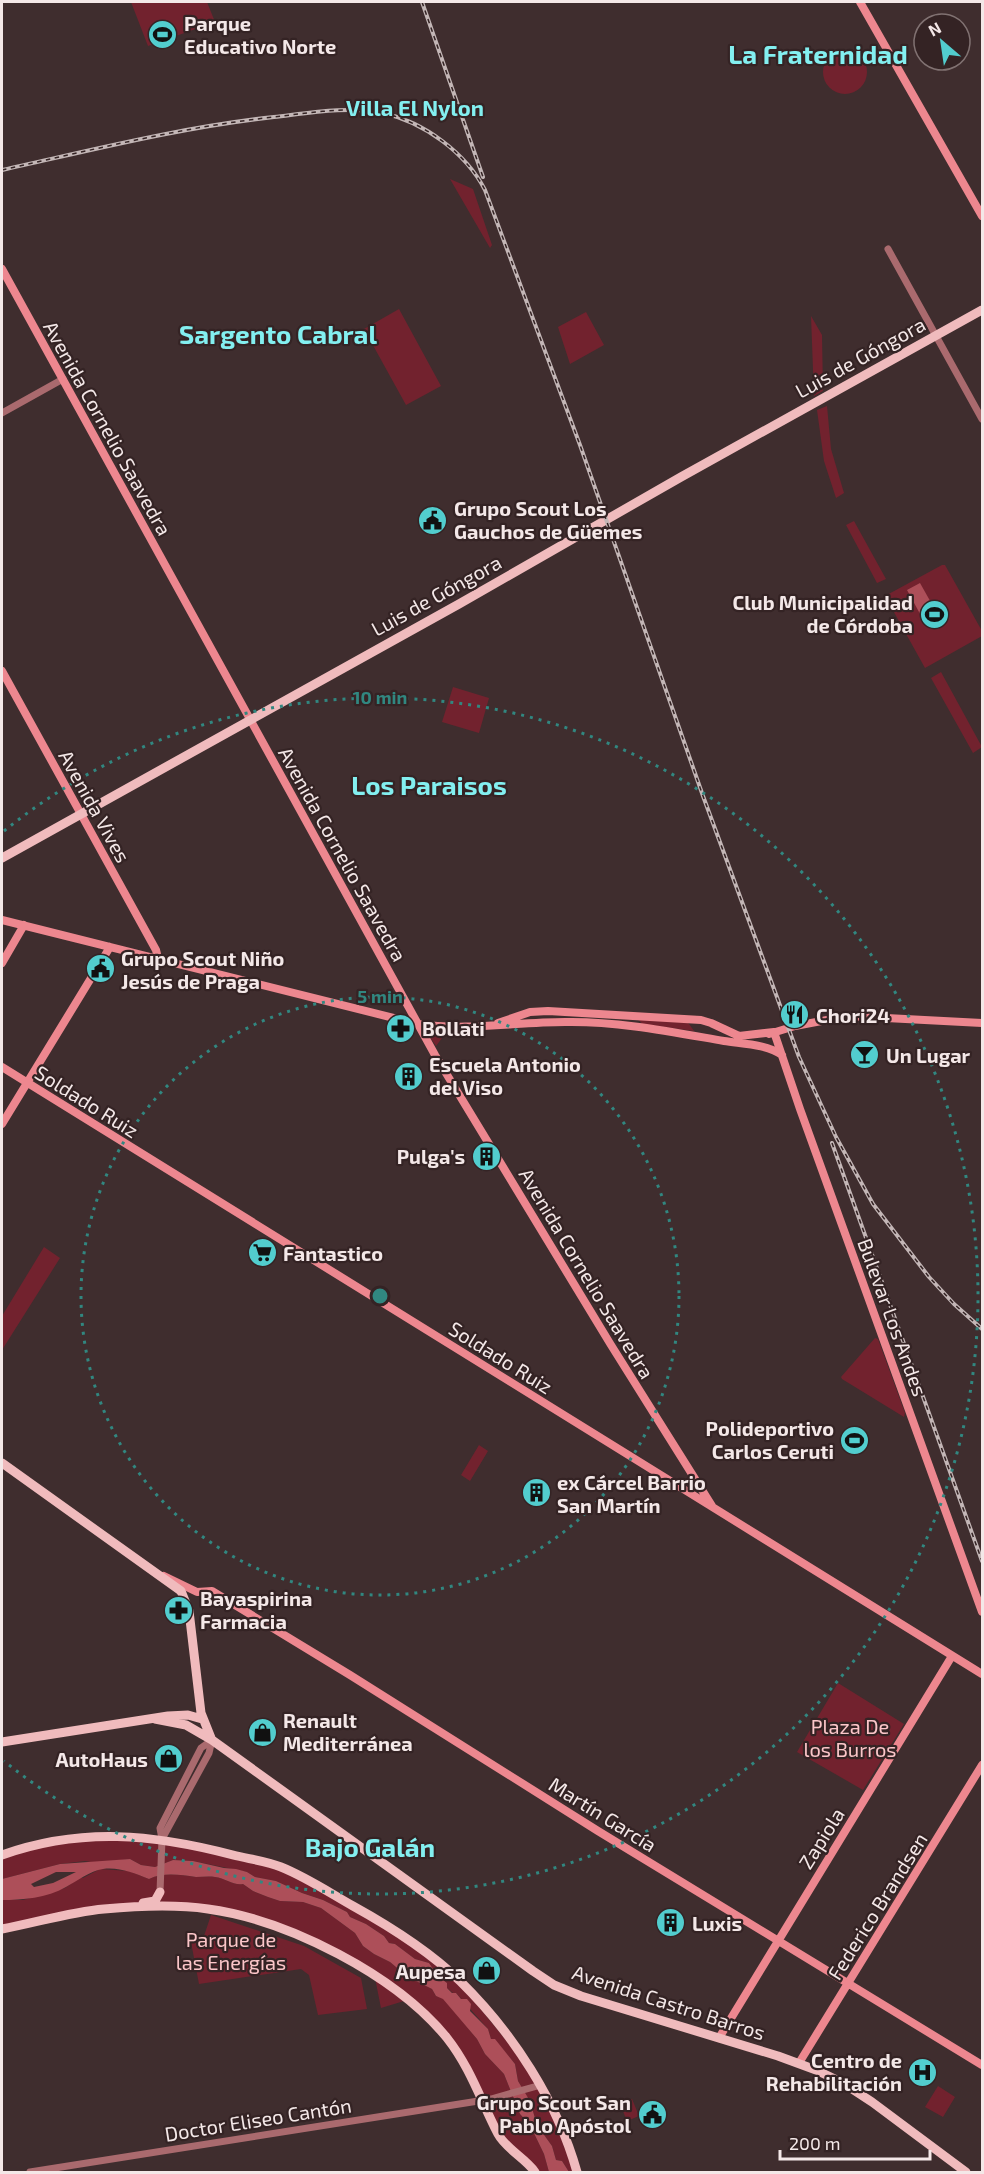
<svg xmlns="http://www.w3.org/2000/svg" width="984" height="2174" viewBox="0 0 984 2174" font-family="'Exo 2',sans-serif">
	<rect width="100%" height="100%" fill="#3f2d2e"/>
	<path fill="#72222e" d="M131,2H207L215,22L148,46Z
		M823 72a22 22 0 1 1 44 0a22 22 0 1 1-44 0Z
		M450,179L473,189L492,245L490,248Z
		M399,309L441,386L406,405L364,329Z
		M586,312L604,345L570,364L558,327Z
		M811,316L822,335L823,391L814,396Z
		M827,406L831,449L844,493L836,498L824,461L817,410Z
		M854,521L886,579L877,583L846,525Z
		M942,565H945L982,631V636L925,668L885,596Z
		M941,672L982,747L973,753L931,678Z
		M453,687L489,698L479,733L442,722Z
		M639,1020L687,1021L694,1031L642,1024Z
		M427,1030L445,1034L436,1046L426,1031Z
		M44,1247L60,1258L2,1350V1316Z
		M875,1338L878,1339L905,1413L904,1417L842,1379L841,1377Z
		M479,1445L488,1451L470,1481L461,1475Z
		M838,1683L904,1724L863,1790L797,1752Z
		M128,1836L279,1866L380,1921L453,1975L535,2076L577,2172H569L562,2161L556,2160L552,2146L537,2125L530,2101L518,2081L515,2064L495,2040L491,2039L488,2029L456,1993H453L447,1988V1983L438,1976L429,1963L415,1959L395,1944L389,1943L384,1936L366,1924L350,1917L347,1912L323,1900L302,1893L276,1881L255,1877L247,1872L193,1861L173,1860L155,1867L141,1865L130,1859L96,1863L85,1861L60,1864L2,1879V1855L56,1840Z
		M100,1869L129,1871L149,1879C164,1872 180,1875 196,1877C202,1877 209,1876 215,1877C225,1878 234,1886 243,1884L253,1891L268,1897L280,1901L303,1902L321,1908L355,1933L363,1946L374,1954L390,1962L408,1977L432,1989L436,1996L443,1998L477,2039L485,2054L504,2074L520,2114L530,2125L544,2154L549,2172H535L509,2147L469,2070L411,2001L308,1939L210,1909H107L2,1929V1900H23L65,1888L79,1878H83Z
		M211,1915L304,1946L361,1978L367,2009L318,2015L309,1975L301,1969L199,1984L190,1937L204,1936Z
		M375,1978L404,2001L381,2008Z
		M938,2086L955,2097L943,2117L925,2107Z
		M632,2099L639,2116L627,2121L620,2104Z"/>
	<path fill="#ad4f59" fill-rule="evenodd" d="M920,583L938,615L925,623L907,590Z
		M130,1859L141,1865L155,1867L173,1860L193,1861L224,1868L236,1869L247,1872L255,1877L276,1881L302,1893L323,1900L347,1912L350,1917L366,1924L384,1936L389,1943L395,1944L415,1959L429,1963L438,1976L447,1983V1988L452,1993H456L461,1999H467L471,2004L470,2011L488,2029L491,2039H495L515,2064L518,2081L530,2101L537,2125L552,2146L556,2160L562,2161L569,2172H549L544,2154L530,2125L520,2114L504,2074L485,2054L477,2039L443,1999L436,1996L432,1989L408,1977L390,1962L374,1954L363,1946L355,1933L321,1908L303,1902L280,1901L268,1897L253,1891L243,1884C234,1886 225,1878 215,1877C209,1876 202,1877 196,1877C180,1875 164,1872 149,1879C133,1873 120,1867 103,1869C90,1871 77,1881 66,1887C47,1898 22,1900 2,1900V1879L60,1864ZM56,1872H76L53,1883L34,1887L31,1884Z"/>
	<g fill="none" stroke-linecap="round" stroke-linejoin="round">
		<path stroke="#aa6a6e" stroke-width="7" d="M888,249L982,419
			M2,413L63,379
			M162,1839L160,1828L201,1748L212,1740
			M160,1892L162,1839L209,1753L212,1740
			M30,2172L491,2099L541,2085"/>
		<path stroke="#ed878f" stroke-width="8" d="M860,2L982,216
			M2,269L435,1055L611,1345L712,1506
			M2,671L156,950L158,958
			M2,920L418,1024C467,1031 516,1022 565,1022C618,1021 672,1032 724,1041C743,1044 766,1044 782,1055
			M2,963L24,925
			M498,1023L530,1012L548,1011L701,1020L711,1023L739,1036L774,1032
			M774,1032L800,1109L982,1612
			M769,1034L795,1026L848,1016L982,1023
			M2,1067L982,1674
			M2,1124L110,947
			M164,1576L197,1592L212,1591L350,1675L598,1831L982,2065
			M719,2038L952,1656
			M799,2063L982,1765"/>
		<path stroke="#f0bbbd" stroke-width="9" d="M2,858L459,604L681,477L982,310
			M2,1463L181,1591L189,1611L201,1713L211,1738
			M155,1719L186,1725L212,1740L533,1971L554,1985L581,1996L778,2056L816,2070L843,2083L872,2102L966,2172
			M2,1742L168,1716L188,1715L202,1719
			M2,1855C81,1827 153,1834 233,1855C249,1859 266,1861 281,1867C306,1877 330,1893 353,1906C391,1927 429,1951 460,1981C513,2033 557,2101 577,2172
			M143,1903L155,1901L160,1892
			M2,1929C35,1923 70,1912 104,1909C137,1906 174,1904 208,1909C288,1920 396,1975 447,2038C470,2067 481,2101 498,2134C506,2149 525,2158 535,2172"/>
		<defs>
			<path id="rail" d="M422,2L483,177
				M2,170C92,150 182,127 274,117C309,113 348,106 383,113C424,122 466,153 485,190L580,445L703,796L799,1057L836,1137L873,1204L929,1277L954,1304L982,1329
				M832,1143L982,1561"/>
		</defs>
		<use href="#rail" stroke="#c3b6b6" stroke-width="4"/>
		<use href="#rail" stroke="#342324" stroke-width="1.5" stroke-dasharray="4.5" stroke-linecap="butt"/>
	</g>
	<g fill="none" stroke="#318780" stroke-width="3" stroke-dasharray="3 6">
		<circle cx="380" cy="1296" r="299"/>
		<path d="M4 831A598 598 0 1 1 4 1761"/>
	</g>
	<defs>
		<symbol id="stadium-disc" viewBox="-11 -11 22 22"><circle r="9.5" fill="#52cdce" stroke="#342324"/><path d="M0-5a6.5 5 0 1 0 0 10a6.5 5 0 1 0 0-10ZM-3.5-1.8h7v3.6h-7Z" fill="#111"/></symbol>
		<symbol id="civic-disc" viewBox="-11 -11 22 22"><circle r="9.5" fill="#52cdce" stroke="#342324"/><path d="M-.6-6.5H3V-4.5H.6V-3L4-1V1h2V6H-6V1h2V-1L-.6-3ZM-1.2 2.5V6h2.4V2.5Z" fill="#111"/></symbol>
		<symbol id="restaurant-disc" viewBox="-11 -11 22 22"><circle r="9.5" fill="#52cdce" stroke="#342324"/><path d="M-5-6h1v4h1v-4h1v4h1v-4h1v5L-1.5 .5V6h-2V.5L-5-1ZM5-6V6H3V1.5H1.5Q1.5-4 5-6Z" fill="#111"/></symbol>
		<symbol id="pharmacy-disc" viewBox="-11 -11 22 22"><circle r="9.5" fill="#52cdce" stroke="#342324"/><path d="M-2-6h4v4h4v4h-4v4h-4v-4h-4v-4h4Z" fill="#111"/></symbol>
		<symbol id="bar-disc" viewBox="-11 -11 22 22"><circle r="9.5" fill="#52cdce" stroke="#342324"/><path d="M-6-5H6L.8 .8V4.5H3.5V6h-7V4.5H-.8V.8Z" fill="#111"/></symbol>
		<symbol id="building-disc" viewBox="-11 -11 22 22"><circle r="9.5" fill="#52cdce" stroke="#342324"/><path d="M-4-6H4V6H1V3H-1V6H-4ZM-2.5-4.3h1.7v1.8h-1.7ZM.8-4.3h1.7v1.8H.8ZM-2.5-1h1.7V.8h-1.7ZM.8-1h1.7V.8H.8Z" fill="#111"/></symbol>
		<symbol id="supermarket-disc" viewBox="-11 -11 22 22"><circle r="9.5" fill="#52cdce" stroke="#342324"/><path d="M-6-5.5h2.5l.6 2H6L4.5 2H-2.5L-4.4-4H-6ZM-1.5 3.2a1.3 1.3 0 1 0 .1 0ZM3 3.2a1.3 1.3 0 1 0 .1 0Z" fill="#111"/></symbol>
		<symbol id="shop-disc" viewBox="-11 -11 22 22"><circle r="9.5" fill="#52cdce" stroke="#342324"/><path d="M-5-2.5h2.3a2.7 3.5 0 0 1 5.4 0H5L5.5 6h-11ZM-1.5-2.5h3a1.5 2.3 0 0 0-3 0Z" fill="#111"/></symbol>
		<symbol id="hospital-disc" viewBox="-11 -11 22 22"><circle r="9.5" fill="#52cdce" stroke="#342324"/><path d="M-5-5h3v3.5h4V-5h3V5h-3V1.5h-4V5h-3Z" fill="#111"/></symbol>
	</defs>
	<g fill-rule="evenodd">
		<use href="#stadium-disc" x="146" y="18" width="33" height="33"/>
		<use href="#civic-disc" x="416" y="504" width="33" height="33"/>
		<use href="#stadium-disc" x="918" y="598" width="33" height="33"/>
		<use href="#civic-disc" x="84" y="952" width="33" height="33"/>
		<use href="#restaurant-disc" x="778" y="998" width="33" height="33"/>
		<use href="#pharmacy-disc" x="384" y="1012" width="33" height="33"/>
		<use href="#bar-disc" x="848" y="1038" width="33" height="33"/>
		<use href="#building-disc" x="392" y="1060" width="33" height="33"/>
		<use href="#building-disc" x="470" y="1140" width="33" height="33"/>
		<use href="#supermarket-disc" x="246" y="1236" width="33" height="33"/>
		<use href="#stadium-disc" x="838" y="1424" width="33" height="33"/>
		<use href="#building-disc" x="520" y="1476" width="33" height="33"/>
		<use href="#pharmacy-disc" x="162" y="1594" width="33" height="33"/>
		<use href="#shop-disc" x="246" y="1716" width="33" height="33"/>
		<use href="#shop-disc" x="152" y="1742" width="33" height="33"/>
		<use href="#building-disc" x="654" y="1906" width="33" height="33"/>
		<use href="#shop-disc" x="470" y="1954" width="33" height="33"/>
		<use href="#hospital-disc" x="906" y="2056" width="33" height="33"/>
		<use href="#civic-disc" x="636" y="2098" width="33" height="33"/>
	</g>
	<g text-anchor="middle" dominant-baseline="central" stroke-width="4.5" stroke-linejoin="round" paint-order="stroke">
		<g font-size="20" font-weight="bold" fill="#f4e8e8" stroke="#342324" text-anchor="start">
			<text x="184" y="23">Parque<tspan x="184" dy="23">Educativo Norte</tspan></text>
			<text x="454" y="508">Grupo Scout Los<tspan x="454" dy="23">Gauchos de Güemes</tspan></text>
			<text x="913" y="602" text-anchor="end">Club Municipalidad<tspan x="913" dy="23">de Córdoba</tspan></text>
			<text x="121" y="958">Grupo Scout Niño<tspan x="121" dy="23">Jesús de Praga</tspan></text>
			<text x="816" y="1015">Chori24</text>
			<text x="422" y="1028">Bollati</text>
			<text x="886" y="1055">Un Lugar</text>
			<text x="429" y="1064">Escuela Antonio<tspan x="429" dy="23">del Viso</tspan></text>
			<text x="465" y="1156" text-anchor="end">Pulga's</text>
			<text x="283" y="1253">Fantastico</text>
			<text x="834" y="1428" text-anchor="end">Polideportivo<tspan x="834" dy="23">Carlos Ceruti</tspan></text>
			<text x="557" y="1482">ex Cárcel Barrio<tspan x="557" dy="23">San Martín</tspan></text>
			<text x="200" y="1598">Bayaspirina<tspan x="200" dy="23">Farmacia</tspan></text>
			<text x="283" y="1720">Renault<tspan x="283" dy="23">Mediterránea</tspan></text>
			<text x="148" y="1759" text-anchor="end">AutoHaus</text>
			<text x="692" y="1923">Luxis</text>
			<text x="466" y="1971" text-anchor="end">Aupesa</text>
			<text x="902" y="2060" text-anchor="end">Centro de<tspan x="902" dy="23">Rehabilitación</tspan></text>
			<text x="631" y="2102" text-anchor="end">Grupo Scout San<tspan x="631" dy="23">Pablo Apóstol</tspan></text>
		</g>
		<g font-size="20" fill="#f4e8e8" stroke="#342324">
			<text transform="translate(860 357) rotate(-29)">Luis de Góngora</text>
			<text transform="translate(108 428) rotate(61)">Avenida Cornelio Saavedra</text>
			<text transform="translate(436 595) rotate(-29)">Luis de Góngora</text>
			<text transform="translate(95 806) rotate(61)">Avenida Vives</text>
			<text transform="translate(343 854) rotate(61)">Avenida Cornelio Saavedra</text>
			<text transform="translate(87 1101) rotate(32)">Soldado Ruiz</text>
			<text transform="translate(587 1273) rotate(59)">Avenida Cornelio Saavedra</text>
			<text transform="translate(893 1317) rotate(70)">Bulevar Los Andes</text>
			<text transform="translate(501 1357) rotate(32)">Soldado Ruiz</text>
			<text transform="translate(603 1814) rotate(32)">Martín García</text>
			<text transform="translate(821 1838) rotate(-58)">Zapiola</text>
			<text transform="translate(877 1906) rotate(-58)">Federico Brandsen</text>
			<text transform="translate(669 2002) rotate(18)">Avenida Castro Barros</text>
			<text transform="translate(258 2119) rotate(-9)">Doctor Eliseo Cantón</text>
		</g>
		<g font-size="20" fill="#fcc6c9" stroke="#342324">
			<text x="850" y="1726">Plaza De<tspan x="850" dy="23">los Burros</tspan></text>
			<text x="231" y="1939">Parque de<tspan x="231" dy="23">las Energías</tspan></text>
		</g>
		<g font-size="22" font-weight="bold" fill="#83eff0" stroke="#342324">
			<text x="415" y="107">Villa El Nylon</text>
		</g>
		<g font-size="26" font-weight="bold" fill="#83eff0" stroke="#342324">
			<text x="818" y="53">La Fraternidad</text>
			<text x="278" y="333">Sargento Cabral</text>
			<text x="429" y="784">Los Paraisos</text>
			<text x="370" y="1846">Bajo Galán</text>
		</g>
	</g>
	<circle cx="380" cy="1296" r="9" fill="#318780" stroke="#342324" stroke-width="3"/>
	<g font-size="18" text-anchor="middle" font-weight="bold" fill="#318780" stroke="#342324" stroke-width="4.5" stroke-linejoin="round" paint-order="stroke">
		<text x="380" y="704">10 min</text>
		<text x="380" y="1003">5 min</text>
	</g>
	<rect width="984" height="2174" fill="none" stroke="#f4e8e8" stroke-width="6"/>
	<g transform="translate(942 42) rotate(331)"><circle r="28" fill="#342324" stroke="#817272" stroke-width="1.5"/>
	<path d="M0-4.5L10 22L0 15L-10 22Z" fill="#52cdce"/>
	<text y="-9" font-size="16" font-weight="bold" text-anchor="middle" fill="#f4e8e8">N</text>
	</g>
	<path d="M780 2150v9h150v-9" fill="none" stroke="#f4e8e8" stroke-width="3"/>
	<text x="789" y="2150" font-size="18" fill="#f4e8e8" stroke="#342324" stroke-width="4.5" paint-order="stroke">200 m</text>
</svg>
